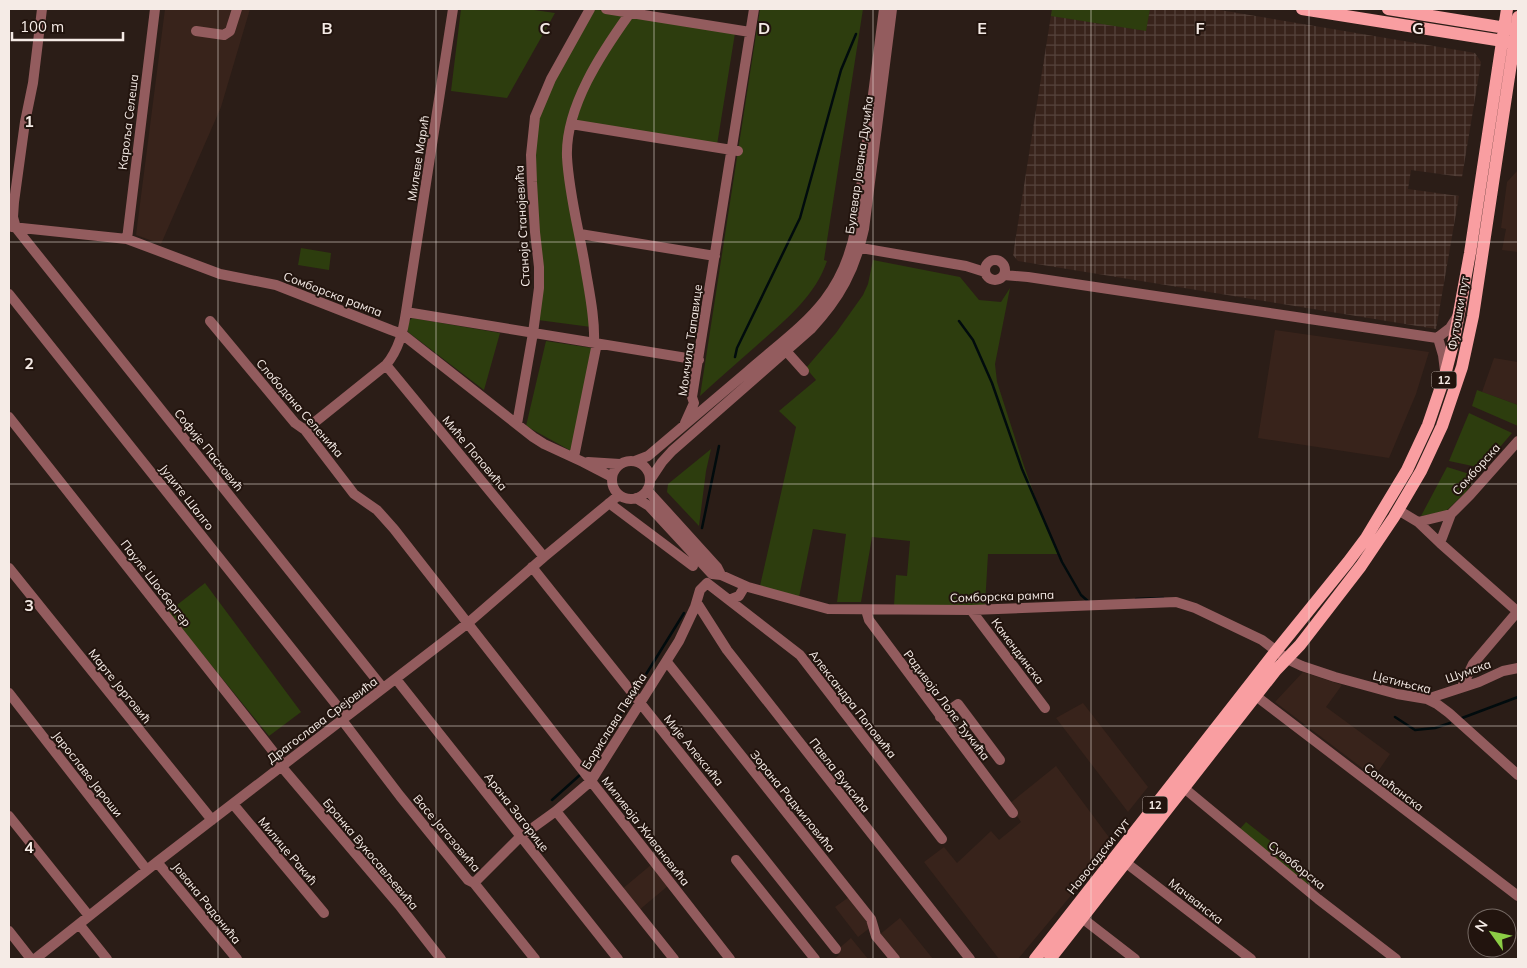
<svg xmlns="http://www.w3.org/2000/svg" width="1527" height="968" viewBox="0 0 1527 968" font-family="Mulish,sans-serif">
	<defs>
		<pattern id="industrial-grid" width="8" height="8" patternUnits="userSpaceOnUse" patternTransform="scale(1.25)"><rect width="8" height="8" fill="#38231b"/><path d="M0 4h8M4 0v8" fill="none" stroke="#55433c"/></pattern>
	</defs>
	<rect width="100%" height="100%" fill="#2b1d17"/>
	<path fill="#38231b" d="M165,9H250L221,107L161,244L136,235Z
		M1518,170V252L1502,250L1506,229L1501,228L1507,182Z
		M1275,330L1429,352L1416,394L1389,458L1258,438Z
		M1494,358L1518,362V405L1482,392Z
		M1303,672L1342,685L1326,707L1390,754L1374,777L1275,702Z
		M1083,703L1148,787L1128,812L1056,718Z
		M1056,766L1114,844L1018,959H999L924,862L944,847L957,863L991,831L999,840L1021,822L1009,804Z
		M652,864L669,885L638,911L621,890Z
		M849,897L871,927L858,937L835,907Z
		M900,918L933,959H899L879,935Z
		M851,938L868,959H834L839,955L836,951Z"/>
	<path fill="url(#industrial-grid)" d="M1052,9H1214L1475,53L1481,62L1462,177L1411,170L1408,189L1459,196L1436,329L1018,261L1013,255Z"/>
	<path fill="#2d3d0e" d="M461,9H527L555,13L507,98L451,91Z
		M594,9L625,15L568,121L573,222L591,327L538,320L534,180L537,120L554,81Z
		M760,9H863L824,260L827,261C815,297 783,322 755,347C737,363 718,379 700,396Z
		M1052,9H1150L1146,31L1051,16Z
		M632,16L735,33L717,145L575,122L591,80Z
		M301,248L331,253L329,270L298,265Z
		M873,260L960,277L979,300L1001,302L1010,288L995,364L997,382L1024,466L1047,530L1060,554H988L985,605H894L896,575L907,576L910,541L872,537L861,602H837L846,534L813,529L799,597L760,586L796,427L779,411L816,380L806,368L836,333L863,295L868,284Z
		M412,318L500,333L484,390L408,332C406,327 408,322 412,318Z
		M546,341L592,348L573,452L526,426Z
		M1477,390L1518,405V426L1472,406Z
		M1469,413L1512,433L1482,468L1449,461Z
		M711,449L706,471L699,526L667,492L668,484Z
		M1447,467L1476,476L1466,492L1446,511L1421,516Z
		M205,583L301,712L269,736L168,612Z
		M1246,822L1310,872L1314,877L1312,882L1307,884L1239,830Z"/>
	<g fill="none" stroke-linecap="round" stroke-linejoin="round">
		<path stroke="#010b0d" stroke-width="2.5" d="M959,321L973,340L992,383L1022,469L1062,562L1081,595L1089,602
			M735,357L737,348L800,218L841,70L856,34
			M702,528L719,446
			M1136,599L1163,598
			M635,692L684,613
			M1395,717L1415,730L1435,728L1450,723
			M1462,718L1518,697
			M585,770L632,697
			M552,800L581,774"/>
		<path stroke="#935c5e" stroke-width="10" d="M42,9L33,83L25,122L14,202L13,217L16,228L383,688
			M606,9L750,32
			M196,31L224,35L230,31L237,9
			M571,124L738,151
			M12,227L127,239L220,274L276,285L391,330L402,334L533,437L544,444L583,462L612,477
			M580,234L715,256
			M127,239L155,9
			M855,247L966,266L985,272
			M985 270a10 10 0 1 1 20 0a10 10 0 1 1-20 0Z
			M1004,275L1028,277L1437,338L1450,328L1457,317
			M9,294L346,717
			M406,312L699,360
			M210,321L295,423L305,430L354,494L377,510L394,529L730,959
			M1438,338L1443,355L1445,371
			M594,342C595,317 589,291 585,266C579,230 569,194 567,157C565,107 602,52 630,13
			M787,352L804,371
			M386,365L544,557
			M9,417L283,764
			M685,423L694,403L692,397L754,9
			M517,424L533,333L539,288V267L535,232L532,182L531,155L535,117L551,79L590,9
			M305,430L386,365C399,349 403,332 406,312L453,9
			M574,457L597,343
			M612 480a19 19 0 1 1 38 0a19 19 0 1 1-38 0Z
			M635,461L648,456C681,428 714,400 747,372C801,325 842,302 856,227L884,9
			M588,462L620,464
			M650,480L662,462L672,451L811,329C840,298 855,270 864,229L892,9
			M647,490L717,567L721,575
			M636,498L649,506L712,574L721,575L748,587L828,609L971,610L1176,602L1195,608L1262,640L1287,659L1302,666L1335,677L1397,694L1427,699L1437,704L1449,713L1518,775
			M609,503L693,566
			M1398,510L1418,522L1440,543L1518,612
			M1418,522L1451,514L1470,495L1518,441
			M1440,543L1451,514
			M532,567L836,949
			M9,568L212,820
			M729,600L800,655L942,839
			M697,603L727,650L970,959
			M866,610L869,620L1013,813
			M971,610L1045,708
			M667,662L871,919L876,936L895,959
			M396,679L618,959
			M1462,687L1473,664L1518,611
			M9,693L147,870
			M1256,696L1518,896
			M1427,699L1479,682L1503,671L1518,668
			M940,717L958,704L1000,760
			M342,720L400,796L468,880L474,883L535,959
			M281,766L399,905L441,959
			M1184,788L1318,899L1396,959
			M233,804L324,913
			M556,811L674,959
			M9,816L89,916
			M736,860L815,959
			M157,862L237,959
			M1125,862L1251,959
			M474,883L520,837L556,811L591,781L679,641L695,607L700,590L707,583L729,600L739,596L745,586
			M1082,918L1135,959
			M79,924L107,959
			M9,931L31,959
			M35,959L157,862L468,623L544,557L619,495"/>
		<path stroke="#f99ea1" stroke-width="12" d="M1302,9L1509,42
			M1388,9L1512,29
			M1035,959L1276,651L1348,562L1366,538L1407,470L1428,425L1445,375L1454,340L1470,253L1507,9
			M1050,959L1276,670L1300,645L1361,566L1394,517L1421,471L1442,426L1462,367L1473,316L1518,17"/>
	</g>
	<path fill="none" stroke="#f5ebe6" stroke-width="1" stroke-opacity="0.55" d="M218,9V959M436,9V959M654,9V959M873,9V959M1091,9V959M1309,9V959M9,242H1518M9,484H1518M9,726H1518"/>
	<g text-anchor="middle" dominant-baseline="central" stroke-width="4" stroke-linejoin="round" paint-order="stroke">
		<g fill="#22140e" stroke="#b6aaa5" stroke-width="1">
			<rect x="1431.5" y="371.5" width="25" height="17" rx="4"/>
			<rect x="1142.5" y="796.5" width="25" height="17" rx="4"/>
		</g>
		<g font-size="11" font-weight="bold" fill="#f5ebe6">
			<text x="1444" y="380">12</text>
			<text x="1155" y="805">12</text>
		</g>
		<g font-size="12" fill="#f5ebe6" stroke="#22140e">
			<text transform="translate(128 122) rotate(-83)">Кароља Селеша</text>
			<text transform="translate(418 158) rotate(-81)">Милеве Марић</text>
			<text transform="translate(859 165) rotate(-82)">Булевар Јована Дучића</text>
			<text transform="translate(522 226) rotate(-93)">Станоја Станојевића</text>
			<text transform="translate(333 294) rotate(21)">Сомборска рампа</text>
			<text transform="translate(1458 313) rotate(-80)">Футошки пут</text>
			<text transform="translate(690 340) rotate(-82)">Момчила Тапавице</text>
			<text transform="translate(300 408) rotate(49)">Слободана Селенића</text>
			<text transform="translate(209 450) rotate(51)">Софије Пасковић</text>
			<text transform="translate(475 453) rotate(50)">Миће Поповића</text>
			<text transform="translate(1476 469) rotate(-48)">Сомборска</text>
			<text transform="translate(187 497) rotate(52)">Јудите Шалго</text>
			<text transform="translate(156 583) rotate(52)">Пауле Шосбергер</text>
			<text transform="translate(1002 596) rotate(-2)">Сомборска рампа</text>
			<text transform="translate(1018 651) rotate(53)">Камендинска</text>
			<text transform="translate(1468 671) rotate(-20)">Шумска</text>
			<text transform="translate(1402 682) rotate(14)">Цетињска</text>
			<text transform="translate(120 686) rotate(51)">Марте Јорговић</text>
			<text transform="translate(853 704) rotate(52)">Александра Поповића</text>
			<text transform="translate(947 705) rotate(53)">Радивоја Лоле Ђукића</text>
			<text transform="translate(322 720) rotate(-37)">Драгослава Срејовића</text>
			<text transform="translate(614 721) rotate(-58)">Борислава Пекића</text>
			<text transform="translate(694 750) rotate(51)">Мије Алексића</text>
			<text transform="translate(88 774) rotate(52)">Јарославе Јароши</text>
			<text transform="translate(840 775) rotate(52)">Павла Вуисића</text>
			<text transform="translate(1394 787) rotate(37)">Сопоћанска</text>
			<text transform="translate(793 801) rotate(51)">Зорана Радмиловића</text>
			<text transform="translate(517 812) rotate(52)">Арона Загорице</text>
			<text transform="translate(646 831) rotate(52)">Миливоја Живановића</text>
			<text transform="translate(447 833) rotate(50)">Васе Јагазовића</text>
			<text transform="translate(288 851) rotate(50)">Милице Ракић</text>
			<text transform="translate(371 854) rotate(50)">Бранка Вукосављевића</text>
			<text transform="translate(1098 856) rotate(-52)">Новосадски пут</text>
			<text transform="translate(1297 865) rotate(39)">Сувоборска</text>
			<text transform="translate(1196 901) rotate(38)">Мачванска</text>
			<text transform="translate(207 903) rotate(51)">Јована Радонића</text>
		</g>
	</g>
	<g font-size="16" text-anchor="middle" font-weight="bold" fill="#f5ebe6" stroke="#22140e" stroke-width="4" stroke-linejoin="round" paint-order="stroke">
		<text x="327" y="34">B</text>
		<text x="545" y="34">C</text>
		<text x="764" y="34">D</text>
		<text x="982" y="34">E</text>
		<text x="1200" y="34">F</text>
		<text x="1418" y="34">G</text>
		<text x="29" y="127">1</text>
		<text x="29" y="369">2</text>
		<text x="29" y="611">3</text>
		<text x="29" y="853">4</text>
	</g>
	<rect width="1527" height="968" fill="none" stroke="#f5ebe6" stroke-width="20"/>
	<g transform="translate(1492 933) rotate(303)"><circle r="24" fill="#22140e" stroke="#766a64"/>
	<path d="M0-4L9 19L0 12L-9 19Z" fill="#8cce45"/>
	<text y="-8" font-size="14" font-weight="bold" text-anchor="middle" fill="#f5ebe6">N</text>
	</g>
	<path d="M12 32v8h111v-8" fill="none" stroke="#f5ebe6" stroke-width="2.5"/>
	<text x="20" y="32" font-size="15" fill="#f5ebe6" stroke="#22140e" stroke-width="4" paint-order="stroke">100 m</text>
</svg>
